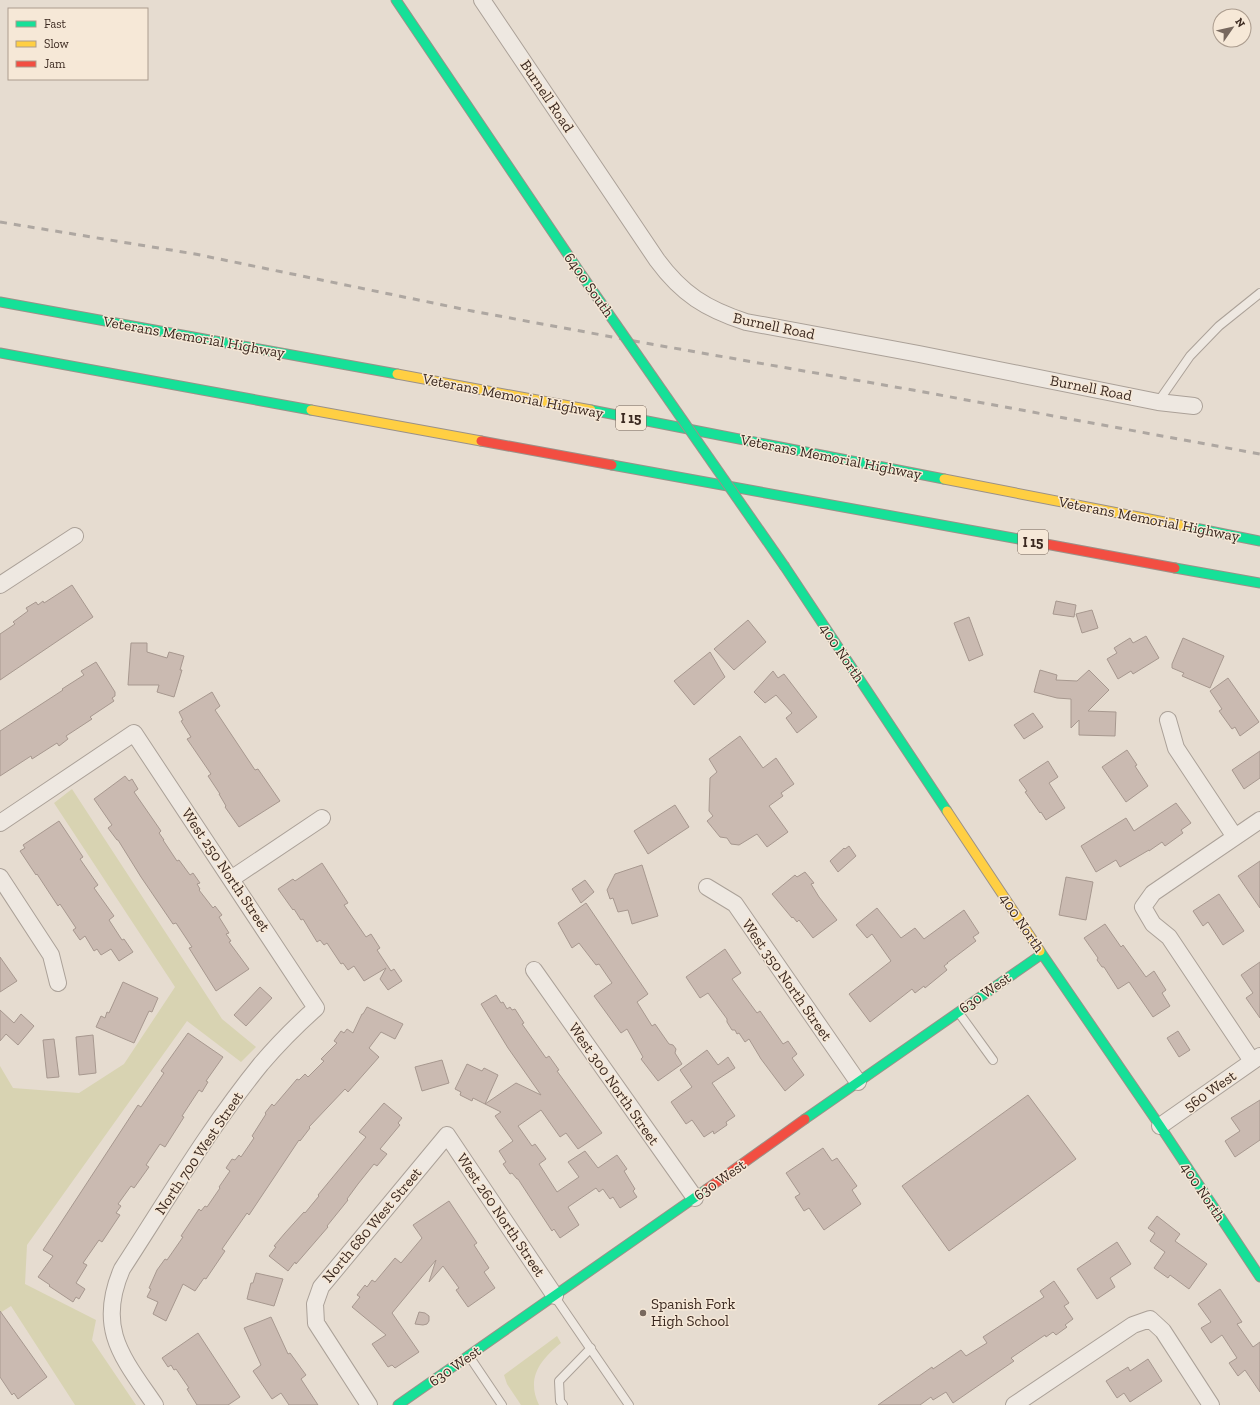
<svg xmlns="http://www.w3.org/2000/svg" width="1260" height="1405" viewBox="0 0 1260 1405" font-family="'Zilla Slab',serif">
	<rect width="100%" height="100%" fill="#e6dcd0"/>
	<path fill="#d8d3b2" d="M72,789L222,1019L256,1047L241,1062L187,1021L27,1245L25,1284L96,1320L92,1340L136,1405H75L11,1306L0,1313V1066L13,1088L79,1093L124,1064L175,987L54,803Z
		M557,1336L561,1343C540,1360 526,1378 539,1405H521L507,1384L504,1375Z"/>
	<path fill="#cabab1" stroke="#a7988f" d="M72,585L93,617L0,680V634L15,624L13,622L28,611L26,608L36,602L38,605L43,601L44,603Z
		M1056,601L1076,605L1074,617L1053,614Z
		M1092,610L1098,628L1082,633L1076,614Z
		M969,617L983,655L969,661L954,623Z
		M748,620L766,642L734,670L714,649Z
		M1146,636L1159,658L1133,674L1131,671L1118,679L1107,659L1117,653L1114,648L1130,638L1133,643Z
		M1183,638L1224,656L1210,688L1182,676L1184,673L1172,668V664Z
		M131,643H147V652L167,658L169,652L184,656L180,670H182L174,697L157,692L159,685H128Z
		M710,652L725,677L694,705L674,681Z
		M96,662L115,692V696L112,698L114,701L90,717L92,719L66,736L68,739L59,746L57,743L32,759L31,756L0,776V731L63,690L62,689L84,675L81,671Z
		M1040,670L1057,675L1056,680L1077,681L1089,670L1109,690L1088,711L1116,712L1115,736L1079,735V720L1071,728V699L1057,698L1034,692Z
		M773,671L778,678L784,674L817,717L797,733L786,718L792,713L776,695L765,703L754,692Z
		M1228,678L1259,722L1240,736L1235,727L1232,729L1219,711L1222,709L1210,691Z
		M212,692L220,706L215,710L255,770L258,769L280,801L239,827L225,807L226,806L219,794H220L208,776L211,774L187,739L191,737L181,721L183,720L179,712Z
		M1033,713L1043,727L1024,739L1014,725Z
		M740,736L763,768L776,758L794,784L781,793L783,796L769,806L788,832L767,847L757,834L739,845L731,844L727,838L720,837L707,821L713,816L709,811L710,778L717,772L709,759Z
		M1127,750L1137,765L1135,766L1148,786L1126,802L1102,767Z
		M1260,751V778L1244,789L1232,770Z
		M1048,761L1058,777L1049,783L1065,808L1046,820L1041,812L1040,813L1025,792L1027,791L1019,780Z
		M125,776L129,781L132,779L138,789L134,792L161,831L159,833L164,840H163L177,861L179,860L190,875L193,873L200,883L197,884L200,889L199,890L213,908L215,906L222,915L219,917L229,933L226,934L231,941L229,942L249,969L216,991L189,948L192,947L176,923L173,924L141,877L118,840H117L108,828L112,825L94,799Z
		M1176,803L1191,823L1181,830L1183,833L1165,846L1162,842L1149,851V850L1120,867L1116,860L1096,872L1081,846L1126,818L1134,831Z
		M675,805L689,827L648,854L634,831Z
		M59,821L83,857L80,859L98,885L94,888L114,916L109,920L122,940L124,939L133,952L119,961L111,949L101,955L97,949L94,951L85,936L80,940L73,930L76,928L60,904L58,906L37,874L36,875L20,851L25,848L23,845Z
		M849,846L856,856L838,872L830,861L844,848L845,849Z
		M1260,861V908L1238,876Z
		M322,863L348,903L344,905L366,937L371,934L380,948L377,950L391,971L394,969L402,981L388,990L380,979L386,968L364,981L354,966L348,970L343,963L341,964L327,943L324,945L320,940L317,942L303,919L301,920L294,909L293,910L278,889L293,879L295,881Z
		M642,865L658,916L632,924L628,910L618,912L613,898L610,899L607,890L615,874Z
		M805,872L814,883L811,884L819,897L837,920L813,938L799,920L797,922L793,917L792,918L772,894L795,875L797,877Z
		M1066,877L1093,882L1086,920L1059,915Z
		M585,880L594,892L581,903L572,889Z
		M1219,894L1244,931L1223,945L1208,922L1203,926L1193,911Z
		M586,903L648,994L637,1002L652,1026L655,1024L669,1044L673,1045L676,1049L675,1053L682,1064L658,1081L641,1059L643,1057L627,1029L621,1033L594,996L612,983L599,964L596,965L579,943L572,948L558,923Z
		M877,908L901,938L915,928L924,939L964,910L979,933L973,937L976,941L947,963H948L944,966L947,970L925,988L924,986L915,993L912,989L870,1022L849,994L891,961L872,934L867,938L856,925Z
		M1105,924L1121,947L1123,945L1146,977L1154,971L1166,990L1162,993L1170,1006L1153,1017L1129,982L1118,989L1104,967H1102L1097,960L1098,958L1084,938Z
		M725,949L741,973L732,979L757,1013L760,1011L783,1044L788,1041L797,1054L792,1058L804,1075L785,1091L761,1059L749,1039L745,1042L739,1033L737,1034L735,1030H732L727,1022V1019L708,993L700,998L686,977Z
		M0,957L17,981L0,992Z
		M1260,962V1018L1246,998L1253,993L1241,975Z
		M123,982L158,998L152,1012L149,1011L134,1043L96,1027L101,1016L105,1018L107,1012L109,1013Z
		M260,987L272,998L246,1026L234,1015Z
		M496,995L501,1003L503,1002L507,1009L510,1007L512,1010L515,1009L524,1023L522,1024L546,1058L549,1056L559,1070L557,1071L602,1133L578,1149L566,1133L560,1137L541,1110L518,1126L532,1146L535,1144L546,1159L539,1164L557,1192L579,1177L568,1162L585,1151L598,1168L617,1155L627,1169L624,1171L635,1189L633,1191L637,1197L620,1208L613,1197L610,1199L603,1189L599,1192L596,1188L568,1207L579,1225L560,1238L554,1229L552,1231L518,1179H517L512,1173L510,1174L503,1164L506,1162L499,1151L513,1141L495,1116L501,1112L485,1104L516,1083L541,1095L508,1048L481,1004Z
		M367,1007L403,1024L395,1039L381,1032L369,1048L379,1057L348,1092L345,1089L309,1127L310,1128L300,1141L299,1140L249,1215L247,1213L222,1249L225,1251L206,1279L204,1278L195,1291L183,1284L166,1321L153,1314L158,1302L147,1297L151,1289L149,1288L157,1270L165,1259L167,1260L183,1237L181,1236L199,1209L201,1211L205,1206L207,1207L220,1188L219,1187L230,1171L226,1168L232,1159L235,1160L239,1155L241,1157L254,1138L252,1136L266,1114L265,1113L272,1104L274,1106L297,1079L299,1080L305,1074L308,1077L324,1061L321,1059L337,1043L334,1041L341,1031L344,1033L347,1029L353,1033L362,1014H363Z
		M0,1010L14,1023L21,1014L34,1026L18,1045L6,1034L0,1041Z
		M1178,1031L1190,1050L1179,1057L1167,1038Z
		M188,1033L223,1057L206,1081L208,1082L202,1092L199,1090L182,1116L184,1117L165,1147L160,1144L146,1165L149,1167L134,1188L131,1186L118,1204L121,1206L116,1213L120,1215L102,1242L99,1240L83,1263L87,1265L76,1283L85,1289L79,1299L76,1297L73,1302L49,1286L50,1285L38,1277L53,1256L43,1250L138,1105L141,1107L164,1073L161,1071Z
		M93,1035L96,1073L79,1075L76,1037Z
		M54,1039L59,1077L47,1078L43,1040Z
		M707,1050L718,1065L728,1057L735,1068L712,1083L735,1116L726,1122L727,1125L714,1134L713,1131L704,1137L692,1120L686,1124L671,1102L692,1087L680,1070Z
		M442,1060L449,1083L422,1091L415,1067Z
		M467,1064L482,1071L484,1068L498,1075L485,1104L473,1098L472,1101L460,1095L461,1092L455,1089Z
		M1028,1095L1076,1159L949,1251L902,1186Z
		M1260,1100V1140L1235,1157L1225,1141L1240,1131L1231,1118Z
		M384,1103L402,1118L398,1123L400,1125L380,1149L387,1154L377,1166L374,1164L358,1184L347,1199L348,1200L327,1226L328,1227L296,1264L295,1262L288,1271L269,1256L276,1247L274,1246L285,1233L304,1212L305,1213L319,1196L318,1195L366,1137L359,1132Z
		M823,1148L832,1161L837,1158L857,1186L852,1190L861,1204L824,1230L809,1208L804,1211L795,1197L800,1194L786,1173Z
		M449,1201L477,1243L474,1245L489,1268L484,1272L495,1288L468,1307L456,1290L459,1288L443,1266L429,1282L436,1260L392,1313L419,1352L395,1368L392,1365L388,1367L372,1344L386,1335L352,1307L360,1297L357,1295L365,1285L367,1287L372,1280L375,1282L395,1258L401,1263L422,1238L413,1225Z
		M1157,1216L1180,1234L1175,1241L1207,1264L1189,1289L1170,1275L1168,1278L1154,1268L1165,1252L1150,1241L1155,1233L1148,1228Z
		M1117,1242L1131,1264L1110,1278L1115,1287L1097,1299L1077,1269Z
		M256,1273L283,1279L274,1306L247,1299L251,1283H253Z
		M1054,1281L1069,1303L1064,1306L1073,1319L1065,1325L1067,1327L1056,1335L1053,1332L1046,1337L1045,1335L1011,1358L1014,1361L953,1403L946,1392L933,1400L931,1397L920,1405H878L932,1367L933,1369L961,1350L966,1356L987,1343L983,1337L1044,1297L1040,1291Z
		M1220,1289L1242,1322L1237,1324L1253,1347L1260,1342V1392L1245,1370L1238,1376L1229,1363L1237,1358L1222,1335L1211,1343L1201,1328L1211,1322L1198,1304Z
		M0,1311L47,1377L18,1399L14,1393L12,1395L0,1377Z
		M419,1312L425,1313L429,1316V1321L427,1324L423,1325L415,1324Z
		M271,1317L288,1354L290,1353L306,1375L301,1379L318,1405H289L281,1393L272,1399L253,1371L261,1365L244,1328Z
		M198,1333L240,1397L228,1405H197L187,1389L189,1388L176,1369L174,1370L171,1365L168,1367L162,1358Z
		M1148,1359L1162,1381L1130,1402L1124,1393L1117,1398L1106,1381L1128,1367L1130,1371Z"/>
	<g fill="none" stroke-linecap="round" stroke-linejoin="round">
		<defs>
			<path id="lane" d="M1158,402L1190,356L1219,326L1260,293
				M959,1013L993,1060
				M555,1297L629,1405
				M469,1356L502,1405
				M563,1405L560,1401L559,1381L591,1348"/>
			<path id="street" d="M482,0L657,260C682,294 706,309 746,322L919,354L1158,402L1194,406
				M0,585L75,536
				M1168,720L1176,748L1235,837
				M0,823L134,733L316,1008C297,1025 278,1044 261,1064C209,1128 167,1200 122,1269C96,1329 123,1358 155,1405
				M0,877L51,955L58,983
				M231,879L322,818
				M707,887L735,904L858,1082
				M534,970L695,1198
				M1252,1061L1169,937L1153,924L1143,907L1153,893L1260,820
				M1160,1126L1260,1056
				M369,1405L316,1323L315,1304L321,1287L447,1135L555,1296
				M1014,1405L1133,1325L1150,1319L1163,1331L1211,1405"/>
			<path id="fast" d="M396,0L581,274
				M0,302L397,374
				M0,353L311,410
				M591,410L944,479
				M612,465L1035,542
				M1185,526L1260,541
				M785,567L947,811
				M1175,568L1260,583
				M1040,951L1160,1126L1260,1277
				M805,1119L1042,954
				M398,1405L707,1189"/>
			<path id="slow" d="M397,374L591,410
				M311,410L481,441
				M944,479L1185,526
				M947,811L1040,951"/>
			<path id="jam" d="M481,441L612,465
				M1035,542L1175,568
				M707,1189L805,1119"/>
		</defs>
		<use href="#lane" stroke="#aba198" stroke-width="10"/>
		<use href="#street" stroke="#aba198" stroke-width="18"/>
		<use href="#fast" stroke="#9b9188" stroke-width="11"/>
		<use href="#slow" stroke="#9b9188" stroke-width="11"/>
		<use href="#jam" stroke="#9b9188" stroke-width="11"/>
		<use href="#lane" stroke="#eee8e1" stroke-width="8"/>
		<use href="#street" stroke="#eee8e1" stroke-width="16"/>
		<use href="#fast" stroke="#16e098" stroke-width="9"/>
		<use href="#slow" stroke="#ffcf43" stroke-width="9"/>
		<use href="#jam" stroke="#f24e42" stroke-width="9"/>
		<path stroke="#aea7a1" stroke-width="3" stroke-dasharray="7 7" stroke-linecap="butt" d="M0,222L195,254L472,311L645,343L918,391L1260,454"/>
		<defs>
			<path id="fast-bridge" d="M581,274L785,567"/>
		</defs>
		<use href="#fast-bridge" stroke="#9b9188" stroke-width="11" stroke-linecap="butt"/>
		<use href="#fast-bridge" stroke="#16e098" stroke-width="9"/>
	</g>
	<circle fill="#77685e" stroke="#f6e8d7" stroke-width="1.5" cx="643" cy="1313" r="4"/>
	<g text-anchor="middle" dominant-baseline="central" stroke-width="3" stroke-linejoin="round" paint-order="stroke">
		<g fill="#f6e8d7" stroke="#736257" stroke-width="1">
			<rect x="616" y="406" width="30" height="24" rx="3"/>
			<rect x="1018" y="530" width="30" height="24" rx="3"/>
		</g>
		<g font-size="14" font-weight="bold" fill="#3b2920">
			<text x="631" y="418">I 15</text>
			<text x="1033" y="542">I 15</text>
		</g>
		<g font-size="15" fill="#3b2920" stroke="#f6e8d7">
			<text transform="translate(547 96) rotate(56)">Burnell Road</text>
			<text transform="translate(589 285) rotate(55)">6400 South</text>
			<text transform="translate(774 326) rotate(12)">Burnell Road</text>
			<text transform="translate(194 337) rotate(10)">Veterans Memorial Highway</text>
			<text transform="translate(1091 388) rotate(11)">Burnell Road</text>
			<text transform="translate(513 396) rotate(11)">Veterans Memorial Highway</text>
			<text transform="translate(831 457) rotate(11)">Veterans Memorial Highway</text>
			<text transform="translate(1149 519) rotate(11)">Veterans Memorial Highway</text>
			<text transform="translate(842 653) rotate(56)">400 North</text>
			<text transform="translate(226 870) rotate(56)">West 250 North Street</text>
			<text transform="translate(1022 923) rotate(56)">400 North</text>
			<text transform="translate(787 980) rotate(55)">West 350 North Street</text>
			<text transform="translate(985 993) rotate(-35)">630 West</text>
			<text transform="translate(614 1084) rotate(55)">West 300 North Street</text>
			<text transform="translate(1210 1091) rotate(-35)">560 West</text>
			<text transform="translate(199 1153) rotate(-56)">North 700 West Street</text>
			<text transform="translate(720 1180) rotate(-35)">630 West</text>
			<text transform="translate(1203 1192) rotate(56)">400 North</text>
			<text transform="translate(501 1215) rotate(56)">West 260 North Street</text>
			<text transform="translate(372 1225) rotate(-50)">North 680 West Street</text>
			<text transform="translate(455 1366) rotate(-35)">630 West</text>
		</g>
		<g font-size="15" fill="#3b2920" stroke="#f6e8d7" text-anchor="start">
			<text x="651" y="1304">Spanish Fork<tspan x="651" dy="17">High School</tspan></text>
		</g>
	</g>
	<rect x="8" y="8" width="140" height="72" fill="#f6e8d7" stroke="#ab9c8e"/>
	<rect x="16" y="21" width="20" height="6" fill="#16e098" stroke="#ab9c8e"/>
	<text x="44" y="28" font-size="12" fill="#3b2920">Fast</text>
	<rect x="16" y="41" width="20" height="6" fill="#ffcf43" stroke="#ab9c8e"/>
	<text x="44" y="48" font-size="12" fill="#3b2920">Slow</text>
	<rect x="16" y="61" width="20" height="6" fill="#f24e42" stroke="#ab9c8e"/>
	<text x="44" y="68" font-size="12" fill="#3b2920">Jam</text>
	<g transform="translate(1232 28) rotate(56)"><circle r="19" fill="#f6e8d7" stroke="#ab9c8e"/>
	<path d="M0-3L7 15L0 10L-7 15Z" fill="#77685e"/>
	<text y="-6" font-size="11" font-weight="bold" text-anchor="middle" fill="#3b2920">N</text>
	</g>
</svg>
